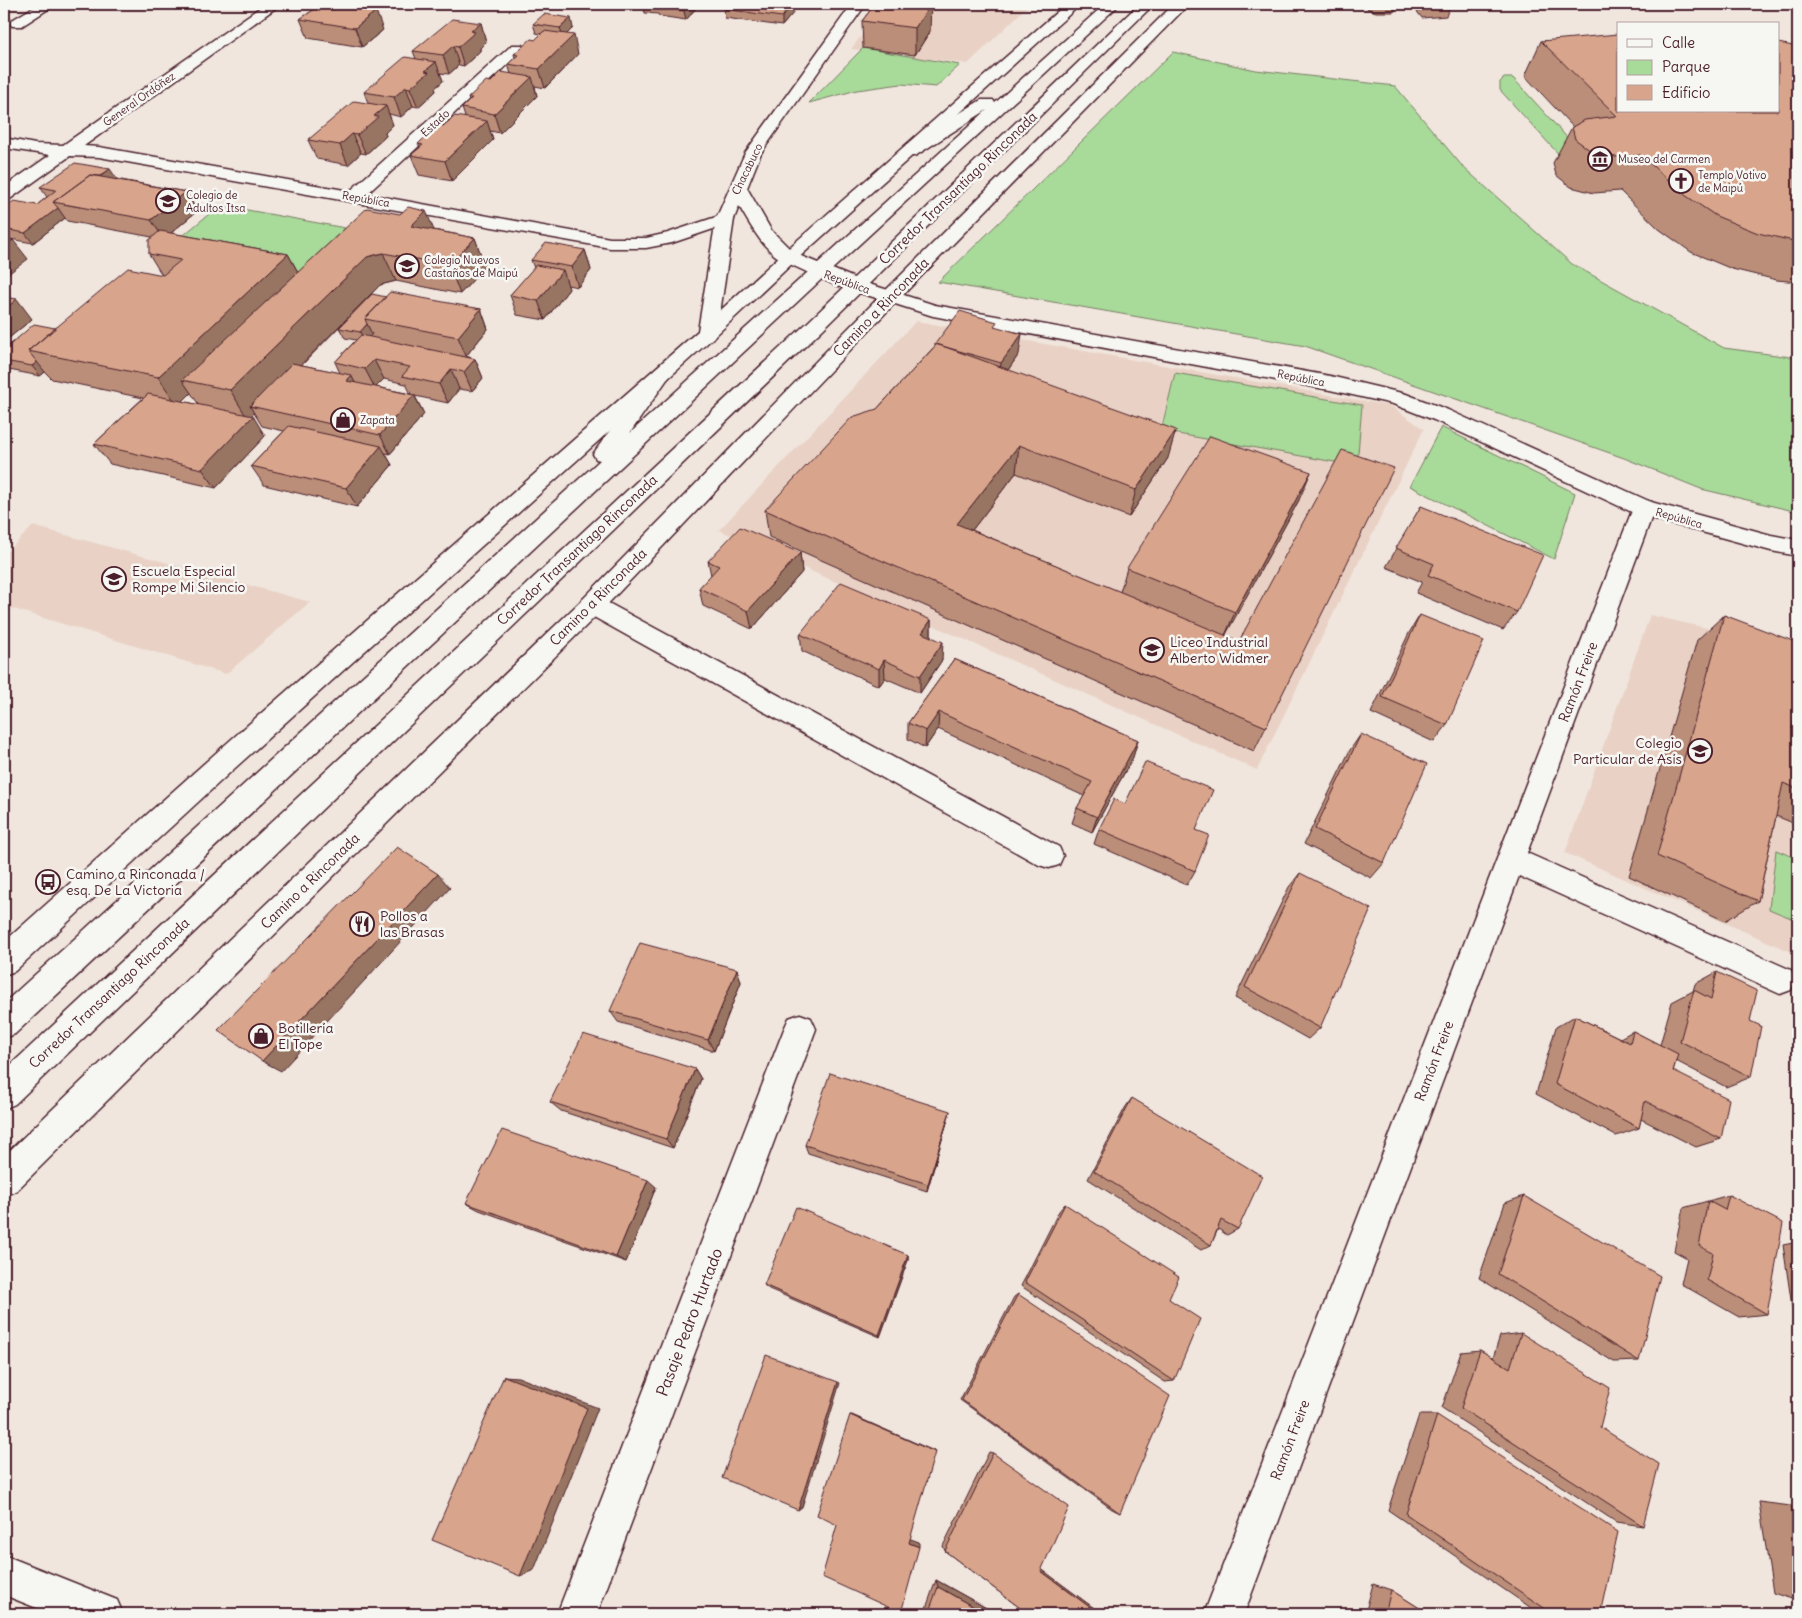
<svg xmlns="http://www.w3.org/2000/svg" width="1802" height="1618" viewBox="0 0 1802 1618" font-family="Delius,sans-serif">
	<rect width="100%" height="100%" fill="#f0e6de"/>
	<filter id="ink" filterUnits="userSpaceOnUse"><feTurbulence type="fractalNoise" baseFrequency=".02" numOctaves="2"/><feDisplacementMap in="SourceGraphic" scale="10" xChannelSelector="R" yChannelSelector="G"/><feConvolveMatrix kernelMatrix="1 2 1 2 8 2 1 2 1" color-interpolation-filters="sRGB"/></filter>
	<g filter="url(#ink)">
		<path fill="#e9d2c5" d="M886,4H1030L968,64L851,49Z
			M916,321L1391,406L1424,429L1257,770L719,530Z
			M33,526L310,602L226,674L4,606V555Z
			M1650,615L1798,649V955L1565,853Z"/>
		<path fill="#a8da9a" stroke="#797c62" d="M863,48L960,65L936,87L901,84L857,90L809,103Z
			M1173,52L1256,70L1395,86L1463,167L1572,264L1724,348L1798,358V512L1701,489L1624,458L1305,346L938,282Z
			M1504,78H1513L1582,154L1562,158L1500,90V82Z
			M220,205L345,228L293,277L163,252Z
			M1175,373L1362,405L1357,466L1161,431Z
			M1441,427L1575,493L1554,559L1410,486Z
			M1776,850L1798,859V921L1769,909Z"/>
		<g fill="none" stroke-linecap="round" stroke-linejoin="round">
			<defs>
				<path id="service" d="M1105,4H1120L825,276L15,1034L4,1038V1003L600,460L596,459L593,454L651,373L658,372L665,373L668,378L630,433L987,110L915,156H903L901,152L903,148L981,100H993L995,103Z
					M1139,4H1154L822,330L15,1104L4,1109V1071L808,322Z"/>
				<path id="minor" d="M39,4H56L22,26H12L10,23L12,20Z
					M265,4H281L84,146L99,147L350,191L512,45H522L524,48L522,51L367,194L610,238H646L668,233L725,214L731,215L734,219L731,223L672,243L646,248H610L99,157L70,156L10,199L4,200V187L50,155L4,148V138L35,144L63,145Z
					M1644,500L1652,502L1655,508L1527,853L1791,970L1795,980L1791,990L1780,994L1519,876L1244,1614H1204L1633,508L1636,502Z
					M592,596L601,599L1059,847L1063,856L1059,865L1049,868L1039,865L583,611L580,605L583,599Z
					M800,1014L811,1018L816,1029L597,1614H557L784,1029L789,1018Z"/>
				<path id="tertiary" d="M789,251L866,283L935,305L1330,376L1406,394L1448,410L1651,502L1771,535L1798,540V556L1771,551L1636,514L1434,420L1393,404L1330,390L933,316L835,285L783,261L780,257L783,253Z"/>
				<path id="secondary" d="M1066,4H1081L795,261L714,337L707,339L700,337L697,333L700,329L783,253Z
					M4,1555L117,1600L123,1614H52L4,1595Z"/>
				<path id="primary" d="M852,4H866L761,153L747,188L771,230L798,257L795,261C772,267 749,223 739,206L734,219L717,333L714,337L235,768L15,971L4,975V942L217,752L698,331L716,219L745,153Z
					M1174,4H1189L896,302L601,611L16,1191L4,1196V1156L583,599L882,294Z"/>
			</defs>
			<use href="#service" stroke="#4a1f2b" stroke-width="3"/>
			<use href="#minor" stroke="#4a1f2b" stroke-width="3"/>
			<use href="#tertiary" stroke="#4a1f2b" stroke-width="3"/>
			<use href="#secondary" stroke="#4a1f2b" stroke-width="3"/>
			<use href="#primary" stroke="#4a1f2b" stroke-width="3"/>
			<use href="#service" fill="#f6f6f2" fill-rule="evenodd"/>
			<use href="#minor" fill="#f6f6f2" fill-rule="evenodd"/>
			<use href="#tertiary" fill="#f6f6f2" fill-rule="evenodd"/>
			<use href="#secondary" fill="#f6f6f2" fill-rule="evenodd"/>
			<use href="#primary" fill="#f6f6f2" fill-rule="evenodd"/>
		</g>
		<path fill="#ba8e78" stroke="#4a1f2b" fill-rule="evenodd" d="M318,4H370L362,9L383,30L362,47L308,38L300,19L319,6Z
			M643,4H696V8L686,20L659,16L658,14L645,13Z
			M875,4L930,31L915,55L863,48L862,21Z
			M1365,4H1398L1394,12H1376L1368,9L1365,5Z
			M1411,4H1447L1450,7L1446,16L1422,18Z
			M724,9L793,13L782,26L725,18Z
			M481,23L486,42L480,48V51L464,66L459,65L449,74L440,73L443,81L435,88L436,91L418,107L413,106L401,117L389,114L393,125L385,133L386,136L366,154L361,153L348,165L317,159L308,140L368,103L364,92L416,59L413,51Z
			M533,24L573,28L566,34L578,54L545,88L535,86L537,96L500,133L490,131L493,140L452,181L419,175L411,155L420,147L418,144L443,126L465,117L462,108L469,101L468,98L491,82L511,74L508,64L515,58L514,54L535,40L541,34L536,33Z
			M1541,41L1798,47V282L1777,280L1732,269L1691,252L1659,229L1620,191L1594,193L1571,187L1556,175L1553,163L1572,127H1573L1525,76Z
			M116,179L186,192L197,211L171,233L288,254L298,272L434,230L475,238L485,267L460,294L396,281L380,285L302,365L340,373L335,362L356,340L345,338L339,328L386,297L481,309L488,329L466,356L475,359L483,378L472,391L459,389L448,403L415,396L424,414L390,454L385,453L392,465L357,507L264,485L251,466L284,431L262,426L254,413L251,416L265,436L216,488L110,464L94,444L143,398L52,379L45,372L40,376L4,369V350L55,328L162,275L149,254L152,237L67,221L65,218L33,243L4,238V208L37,205L47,197L40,187L117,179ZM384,379L406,384L411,394L376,387ZM191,393L199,405L183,401Z
			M585,250L591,270L578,287L567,285L569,289L545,320L517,315L510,295L534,268L531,260Z
			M4,297L32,319L9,338L4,337Z
			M996,327L1019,354L1008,370L1168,458L1129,517L1016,473L972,530L1120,592L1127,568L1299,500L1225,635L1266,727L1254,751L769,537L765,510L877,409L935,346V344Z
			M1421,506L1517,612L1503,630L1416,593L1422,582L1386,567Z
			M800,553L802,572L752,629L703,606L699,588L711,575L708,561Z
			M1420,615L1447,725L1434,742L1371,713L1409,633Z
			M1724,615L1792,729L1798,732V825L1776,816L1758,901L1725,921L1629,876L1697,640Z
			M931,620V637L942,660L920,693L885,678L879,686L802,651L800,634Z
			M954,659L1138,740L1133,757L1092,832L1072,823L1077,808L1084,796L938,729L925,748L908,739V723Z
			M1361,734L1384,863L1371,878L1304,844L1350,750Z
			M1125,804L1196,830L1195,871L1187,885L1094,844L1099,829Z
			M1300,873L1320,1028L1308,1039L1235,998L1289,887Z
			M737,969L741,982L714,1051L618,1022L610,1011Z
			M1717,972L1750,1021L1751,1077L1726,1087L1676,1061L1673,1071L1721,1139L1696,1147L1641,1119L1639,1128L1616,1136L1536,1094L1556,1027L1575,1016L1620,1038L1633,1031L1660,1045L1672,1002L1693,991L1695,984Z
			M695,1069L701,1079L673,1148L561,1111L550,1102Z
			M1132,1098L1238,1229L1227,1235L1218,1229L1211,1245L1201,1250L1088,1179L1125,1108Z
			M948,1119L927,1191L808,1153L805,1145Z
			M656,1187L626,1262L479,1210L466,1203Z
			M1729,1195L1767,1314L1739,1317L1681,1284L1687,1258L1674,1251L1683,1208Z
			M1524,1196L1639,1361L1614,1362L1479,1278L1505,1203Z
			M1065,1204L1169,1299L1174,1381L1165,1382L1021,1286L1059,1211Z
			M1798,1242V1328L1795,1327L1783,1245Z
			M908,1255V1260L880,1337L769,1289L764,1285Z
			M1018,1294L1120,1513L1112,1509L960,1400L1014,1297Z
			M1521,1333L1600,1427L1643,1526L1616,1522L1442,1408L1461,1352L1480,1350L1493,1358L1500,1336Z
			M1419,1415H1437L1600,1614H1540L1388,1510Z
			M989,1452L993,1453L1042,1570L1102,1614H1028L945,1551L943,1546Z
			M1759,1502L1791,1506L1798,1508V1601L1773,1593Z
			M936,1580L997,1614H924Z
			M1373,1584L1391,1590L1429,1614H1365Z"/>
		<path fill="#977462" stroke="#4a1f2b" d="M353,4H370L353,16L349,7Z
			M690,4H696V8L686,20L684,11Z
			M793,4V13L782,26V17Z
			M931,4L930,31L915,55V28Z
			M376,11L383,30L362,47L355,28Z
			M571,18L573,28L563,38L560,28Z
			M481,23L486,42L480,48V51L464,66L458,47L471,31Z
			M574,35L578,54L545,88L539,69Z
			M453,46L459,65L449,74L443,55Z
			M436,62L443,81L435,88L436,91L418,107L410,88L425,71Z
			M532,77L537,96L500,133L494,114Z
			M406,87L413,106L401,117L394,97Z
			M386,106L393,125L385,133L386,136L366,154L357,135L374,116Z
			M487,121L493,140L452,181L445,161Z
			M352,134L361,153L348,165L340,145Z
			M110,169L117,179L80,207L64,204Z
			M186,192L197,211L164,239L151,220Z
			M58,208L65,218L33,243L25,233Z
			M426,211L438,240L411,226Z
			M475,238L485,267L460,294L449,265Z
			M13,240L28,259L4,277V246Z
			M585,250L591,270L578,287L572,267Z
			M383,253L396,281L380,285L258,408L250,406L254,413L248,419L230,390L367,257Z
			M288,254L304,283L182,380L191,393L178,406L158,377Z
			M563,270L569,289L545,320L538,301Z
			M17,299L32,319L9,338L4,332V310Z
			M481,309L488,329L466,356L458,337Z
			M367,324L372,334L365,342L360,332Z
			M1022,334L1019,354L999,383L1001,363Z
			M475,359L483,378L472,391L464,372Z
			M374,360L384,379L375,388L365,369Z
			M37,362L45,372L40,376L32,366Z
			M451,369L459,389L448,403L439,384Z
			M351,375L362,395L347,381Z
			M414,395L424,414L390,454L380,435Z
			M253,416L265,436L216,488L202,469Z
			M1176,430L1168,458L1129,517L1136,490Z
			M1019,445L1016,473L956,551L957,524Z
			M381,446L392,465L357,507L346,488Z
			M1311,472L1299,500L1224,638L1235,612Z
			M800,553L802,572L752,629L748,611Z
			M931,620V638L922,633Z
			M943,642L942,660L920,693V676Z
			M884,660L885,678L879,686V669Z
			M939,712L938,729L925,748L926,731Z
			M1138,740L1133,757L1092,832L1097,817Z
			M438,874L450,888L281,1071L262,1061Z
			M737,969L741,982L714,1051L708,1040Z
			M695,1069L701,1079L673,1148L666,1139Z
			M950,1111L948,1119L927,1191L928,1184Z
			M648,1180L656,1187L626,1262L616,1257Z
			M908,1255V1260L880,1337L879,1335Z
			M504,1376L518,1377L598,1408L534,1570L520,1576Z
			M838,1382L840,1383L802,1507L798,1510Z
			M850,1415H852L934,1451L935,1452Z
			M908,1538L919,1542V1547L909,1543Z
			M1036,1565L1102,1614H1099L1041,1571Z
			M936,1580L997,1614H986L938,1587Z"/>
		<path fill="#d8a58c" stroke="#4a1f2b" d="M322,4H326L376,11L355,28L300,19Z
			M328,4H353L349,7Z
			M648,4H690L684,11L657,7L659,5Z
			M729,4H792L782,17L724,9Z
			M875,4H931L915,28L862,21Z
			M1422,4H1447L1450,7L1426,9Z
			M544,14L571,18L560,28L533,24Z
			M452,19L481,23L471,31L475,32L458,47L453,46L443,55L413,51Z
			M544,31L574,35L539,69L508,64L518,55L514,54L531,39L535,40Z
			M1618,34V111H1778V43L1798,47V242L1758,233L1716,216L1682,193L1641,155L1615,157L1591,151L1575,139L1572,127L1585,120L1617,116L1541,41Z
			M405,57L436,62L425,71L429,72L410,88L406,87L394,97L364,92Z
			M501,72L532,77L494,114L462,108L472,98H468L486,81L491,82Z
			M354,101L386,106L374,116L378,117L357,135L352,134L340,145L308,140Z
			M455,116L487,121L445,161L411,155L423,145L418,144L438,125L443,126Z
			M75,163L110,169L100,176L90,175L53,202L58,208L25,233L4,229V208L14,201L37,205L56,190L40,187Z
			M90,175L186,192L151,220L53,202Z
			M408,207L426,211L411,226L475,238L449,265L383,253L367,257L230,390L182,380L367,208L400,214Z
			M160,231L288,254L158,377L28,351L128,268L163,275L181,260L149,254V240Z
			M4,238L13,240L4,246Z
			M546,243L585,250L572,267L531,260Z
			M536,265L563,270L538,301L510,295Z
			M390,292L481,309L458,337L365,319Z
			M372,294L386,297L365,319L367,324L360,332L339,328Z
			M4,297L17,299L4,310Z
			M960,311L997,322L994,326L1022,334L1001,363L935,344Z
			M34,324L55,328L28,351L37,362L32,366L4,361V350Z
			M361,335L475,359L464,372L451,369L439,384L402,376L410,367L374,360L365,369L335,362Z
			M937,344L1176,430L1136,490L1019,445L957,524L1239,641L1342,450L1394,468L1266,727L765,510L852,417L877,409Z
			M292,363L351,375L347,381L414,395L380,435L250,406Z
			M148,394L253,416L202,469L94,444Z
			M289,426L381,446L346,488L251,466Z
			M1210,436L1311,472L1235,612L1127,568Z
			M1421,506L1543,555L1517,612L1428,575L1434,564L1396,548Z
			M740,527L800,553L748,611L699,588L719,566L708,561Z
			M841,582L931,620L922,633L943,642L920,676L884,660L879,669L800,634Z
			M1420,615L1484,641L1447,725L1382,697Z
			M1724,615L1798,643V697L1792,729L1798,732V789L1783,783L1758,901L1657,856Z
			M954,659L1138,740L1097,817L1077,808L1092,782L939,712L926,731L908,723Z
			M1361,734L1427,764L1384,863L1315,829Z
			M1145,762L1213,790L1196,830L1209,835L1195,871L1099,829L1114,799L1125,804Z
			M397,847L438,874L262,1061L218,1030Z
			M1300,873L1371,909L1320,1028L1245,987Z
			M640,943L737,969L708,1040L610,1011Z
			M1717,972L1757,991L1750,1021L1761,1026L1751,1077L1680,1041L1694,990L1711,999Z
			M1575,1016L1630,1043L1633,1031L1678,1054L1673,1071L1729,1099L1721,1139L1645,1101L1639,1128L1555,1084Z
			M583,1034L695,1069L666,1139L550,1102Z
			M830,1073L950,1111L928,1184L805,1145Z
			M1132,1098L1262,1176L1238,1229L1221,1220L1211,1245L1094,1171Z
			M502,1130L648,1180L616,1257L466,1203Z
			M1729,1195L1783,1223L1767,1314L1707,1280L1713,1253L1699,1246L1708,1201L1725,1210Z
			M1524,1196L1660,1276L1639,1361L1498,1274Z
			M1065,1204L1179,1277L1169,1299L1200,1319L1174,1381L1025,1282Z
			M796,1207L908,1255L879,1335L764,1285Z
			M1018,1294L1170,1396L1120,1513L962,1400Z
			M1521,1333L1610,1388L1600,1427L1659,1464L1643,1526L1461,1408L1480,1350L1510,1368Z
			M766,1355L838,1382L798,1510L722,1478Z
			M504,1376L587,1408L520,1576L432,1540Z
			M850,1415L935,1452L909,1543L919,1547L901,1613L822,1577L837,1525L817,1515Z
			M1437,1415L1618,1532L1600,1614H1553L1406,1514Z
			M993,1453L1069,1507L1041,1571L1099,1614H1028L945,1551Z
			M1791,1506L1798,1508V1551Z
			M938,1587L986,1614H928Z
			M1391,1590L1429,1614H1385Z"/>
	</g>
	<defs>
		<symbol id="museum-ring" viewBox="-11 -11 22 22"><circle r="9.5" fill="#f6f6f2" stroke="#4a1f2b" stroke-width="1.5"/><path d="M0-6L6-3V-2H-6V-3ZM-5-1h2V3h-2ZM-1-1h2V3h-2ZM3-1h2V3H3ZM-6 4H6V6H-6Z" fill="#4a1f2b"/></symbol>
		<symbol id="church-ring" viewBox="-11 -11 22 22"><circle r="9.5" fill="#f6f6f2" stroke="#4a1f2b" stroke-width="1.5"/><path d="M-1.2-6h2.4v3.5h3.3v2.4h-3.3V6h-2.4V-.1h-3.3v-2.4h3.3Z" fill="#4a1f2b"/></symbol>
		<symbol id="school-ring" viewBox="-11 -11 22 22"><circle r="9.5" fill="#f6f6f2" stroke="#4a1f2b" stroke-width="1.5"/><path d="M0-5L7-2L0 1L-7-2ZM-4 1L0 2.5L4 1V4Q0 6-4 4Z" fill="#4a1f2b"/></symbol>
		<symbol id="shop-ring" viewBox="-11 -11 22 22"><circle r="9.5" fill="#f6f6f2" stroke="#4a1f2b" stroke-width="1.5"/><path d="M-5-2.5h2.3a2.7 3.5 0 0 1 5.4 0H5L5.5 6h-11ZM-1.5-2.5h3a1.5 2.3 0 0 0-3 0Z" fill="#4a1f2b"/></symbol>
		<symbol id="bus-ring" viewBox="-11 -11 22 22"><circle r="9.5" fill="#f6f6f2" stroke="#4a1f2b" stroke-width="1.5"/><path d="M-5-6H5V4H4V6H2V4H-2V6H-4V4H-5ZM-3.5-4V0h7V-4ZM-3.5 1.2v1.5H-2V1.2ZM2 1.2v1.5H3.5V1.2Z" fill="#4a1f2b"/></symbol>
		<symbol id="restaurant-ring" viewBox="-11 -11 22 22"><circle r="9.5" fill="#f6f6f2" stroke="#4a1f2b" stroke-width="1.5"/><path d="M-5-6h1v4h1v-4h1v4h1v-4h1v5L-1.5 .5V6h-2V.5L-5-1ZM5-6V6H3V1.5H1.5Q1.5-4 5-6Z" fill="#4a1f2b"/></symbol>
	</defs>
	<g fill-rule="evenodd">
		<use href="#museum-ring" x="1586" y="145" width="28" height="28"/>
		<use href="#church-ring" x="1667" y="167" width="28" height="28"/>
		<use href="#school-ring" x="154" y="187" width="28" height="28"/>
		<use href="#school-ring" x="393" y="252" width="28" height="28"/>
		<use href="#shop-ring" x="329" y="406" width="28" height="28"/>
		<use href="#school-ring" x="100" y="565" width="28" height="28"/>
		<use href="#school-ring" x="1138" y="636" width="28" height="28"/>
		<use href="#school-ring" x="1686" y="737" width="28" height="28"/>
		<use href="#bus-ring" x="34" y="868" width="28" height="28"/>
		<use href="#restaurant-ring" x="348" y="910" width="28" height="28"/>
		<use href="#shop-ring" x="247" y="1022" width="28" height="28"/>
	</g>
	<g text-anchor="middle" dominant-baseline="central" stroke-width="5" stroke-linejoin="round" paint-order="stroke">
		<g font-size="11" fill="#4a1f2b" stroke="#f6f6f2">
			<text transform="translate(139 99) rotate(-35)">General Ordóñez</text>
			<text transform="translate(435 123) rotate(-43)">Estado</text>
			<text transform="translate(747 169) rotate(-64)">Chacabuco</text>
			<text transform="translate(366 199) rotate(10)">República</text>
			<text transform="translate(847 282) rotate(20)">República</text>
			<text transform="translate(1301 378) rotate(11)">República</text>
			<text transform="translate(1679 518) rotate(16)">República</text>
		</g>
		<g font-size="11" fill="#4a1f2b" stroke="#f6f6f2" text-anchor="start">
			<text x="1618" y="159">Museo del Carmen</text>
			<text x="1698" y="175">Templo Votivo<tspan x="1698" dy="13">de Maipú</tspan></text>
			<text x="186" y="195">Colegio de<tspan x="186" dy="13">Adultos Itsa</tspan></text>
			<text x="424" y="260">Colegio Nuevos<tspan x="424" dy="13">Castaños de Maipú</tspan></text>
			<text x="360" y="420">Zapata</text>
		</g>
		<g font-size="14" fill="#4a1f2b" stroke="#f6f6f2">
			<text transform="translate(958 188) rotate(-44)">Corredor Transantiago Rinconada</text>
			<text transform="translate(881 307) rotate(-46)">Camino a Rinconada</text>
			<text transform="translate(577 550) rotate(-43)">Corredor Transantiago Rinconada</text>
			<text transform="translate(598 597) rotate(-45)">Camino a Rinconada</text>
			<text transform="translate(1578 682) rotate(-69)">Ramón Freire</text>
			<text transform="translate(310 881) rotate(-44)">Camino a Rinconada</text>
			<text transform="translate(109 993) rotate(-43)">Corredor Transantiago Rinconada</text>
			<text transform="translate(1434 1061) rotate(-69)">Ramón Freire</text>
			<text transform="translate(1290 1440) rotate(-69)">Ramón Freire</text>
		</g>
		<g font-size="14" fill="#4a1f2b" stroke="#f6f6f2" text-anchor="start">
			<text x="132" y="571">Escuela Especial<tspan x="132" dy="16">Rompe Mi Silencio</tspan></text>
			<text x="1170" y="642">Liceo Industrial<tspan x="1170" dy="16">Alberto Widmer</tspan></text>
			<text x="1682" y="743" text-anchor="end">Colegio<tspan x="1682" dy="16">Particular de Asís</tspan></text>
			<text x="66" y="874">Camino a Rinconada /<tspan x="66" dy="16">esq. De La Victoria</tspan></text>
			<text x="380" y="916">Pollos a<tspan x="380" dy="16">las Brasas</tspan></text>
			<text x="278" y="1028">Botillería<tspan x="278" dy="16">El Tope</tspan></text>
		</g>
		<g font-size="16" fill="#4a1f2b" stroke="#f6f6f2">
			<text transform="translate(689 1322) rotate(-69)">Pasaje Pedro Hurtado</text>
		</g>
	</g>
	<rect width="1802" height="1618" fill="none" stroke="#f6f6f2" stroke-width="20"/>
	<rect x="10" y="10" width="1782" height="1598" fill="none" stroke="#4a1f2b" stroke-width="2" filter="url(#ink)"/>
	<rect x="1617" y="22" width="162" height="90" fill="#f6f6f2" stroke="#b1a0a2"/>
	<rect x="1627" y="39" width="25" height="8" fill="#f6f6f2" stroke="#b1a0a2"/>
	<text x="1662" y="48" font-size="15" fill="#4a1f2b">Calle</text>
	<rect x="1627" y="60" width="25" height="15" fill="#a8da9a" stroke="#b1a0a2"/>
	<text x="1662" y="72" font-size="15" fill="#4a1f2b">Parque</text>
	<rect x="1627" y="85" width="25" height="15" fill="#d8a58c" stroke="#b1a0a2"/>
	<text x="1662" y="98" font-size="15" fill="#4a1f2b">Edificio</text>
</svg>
